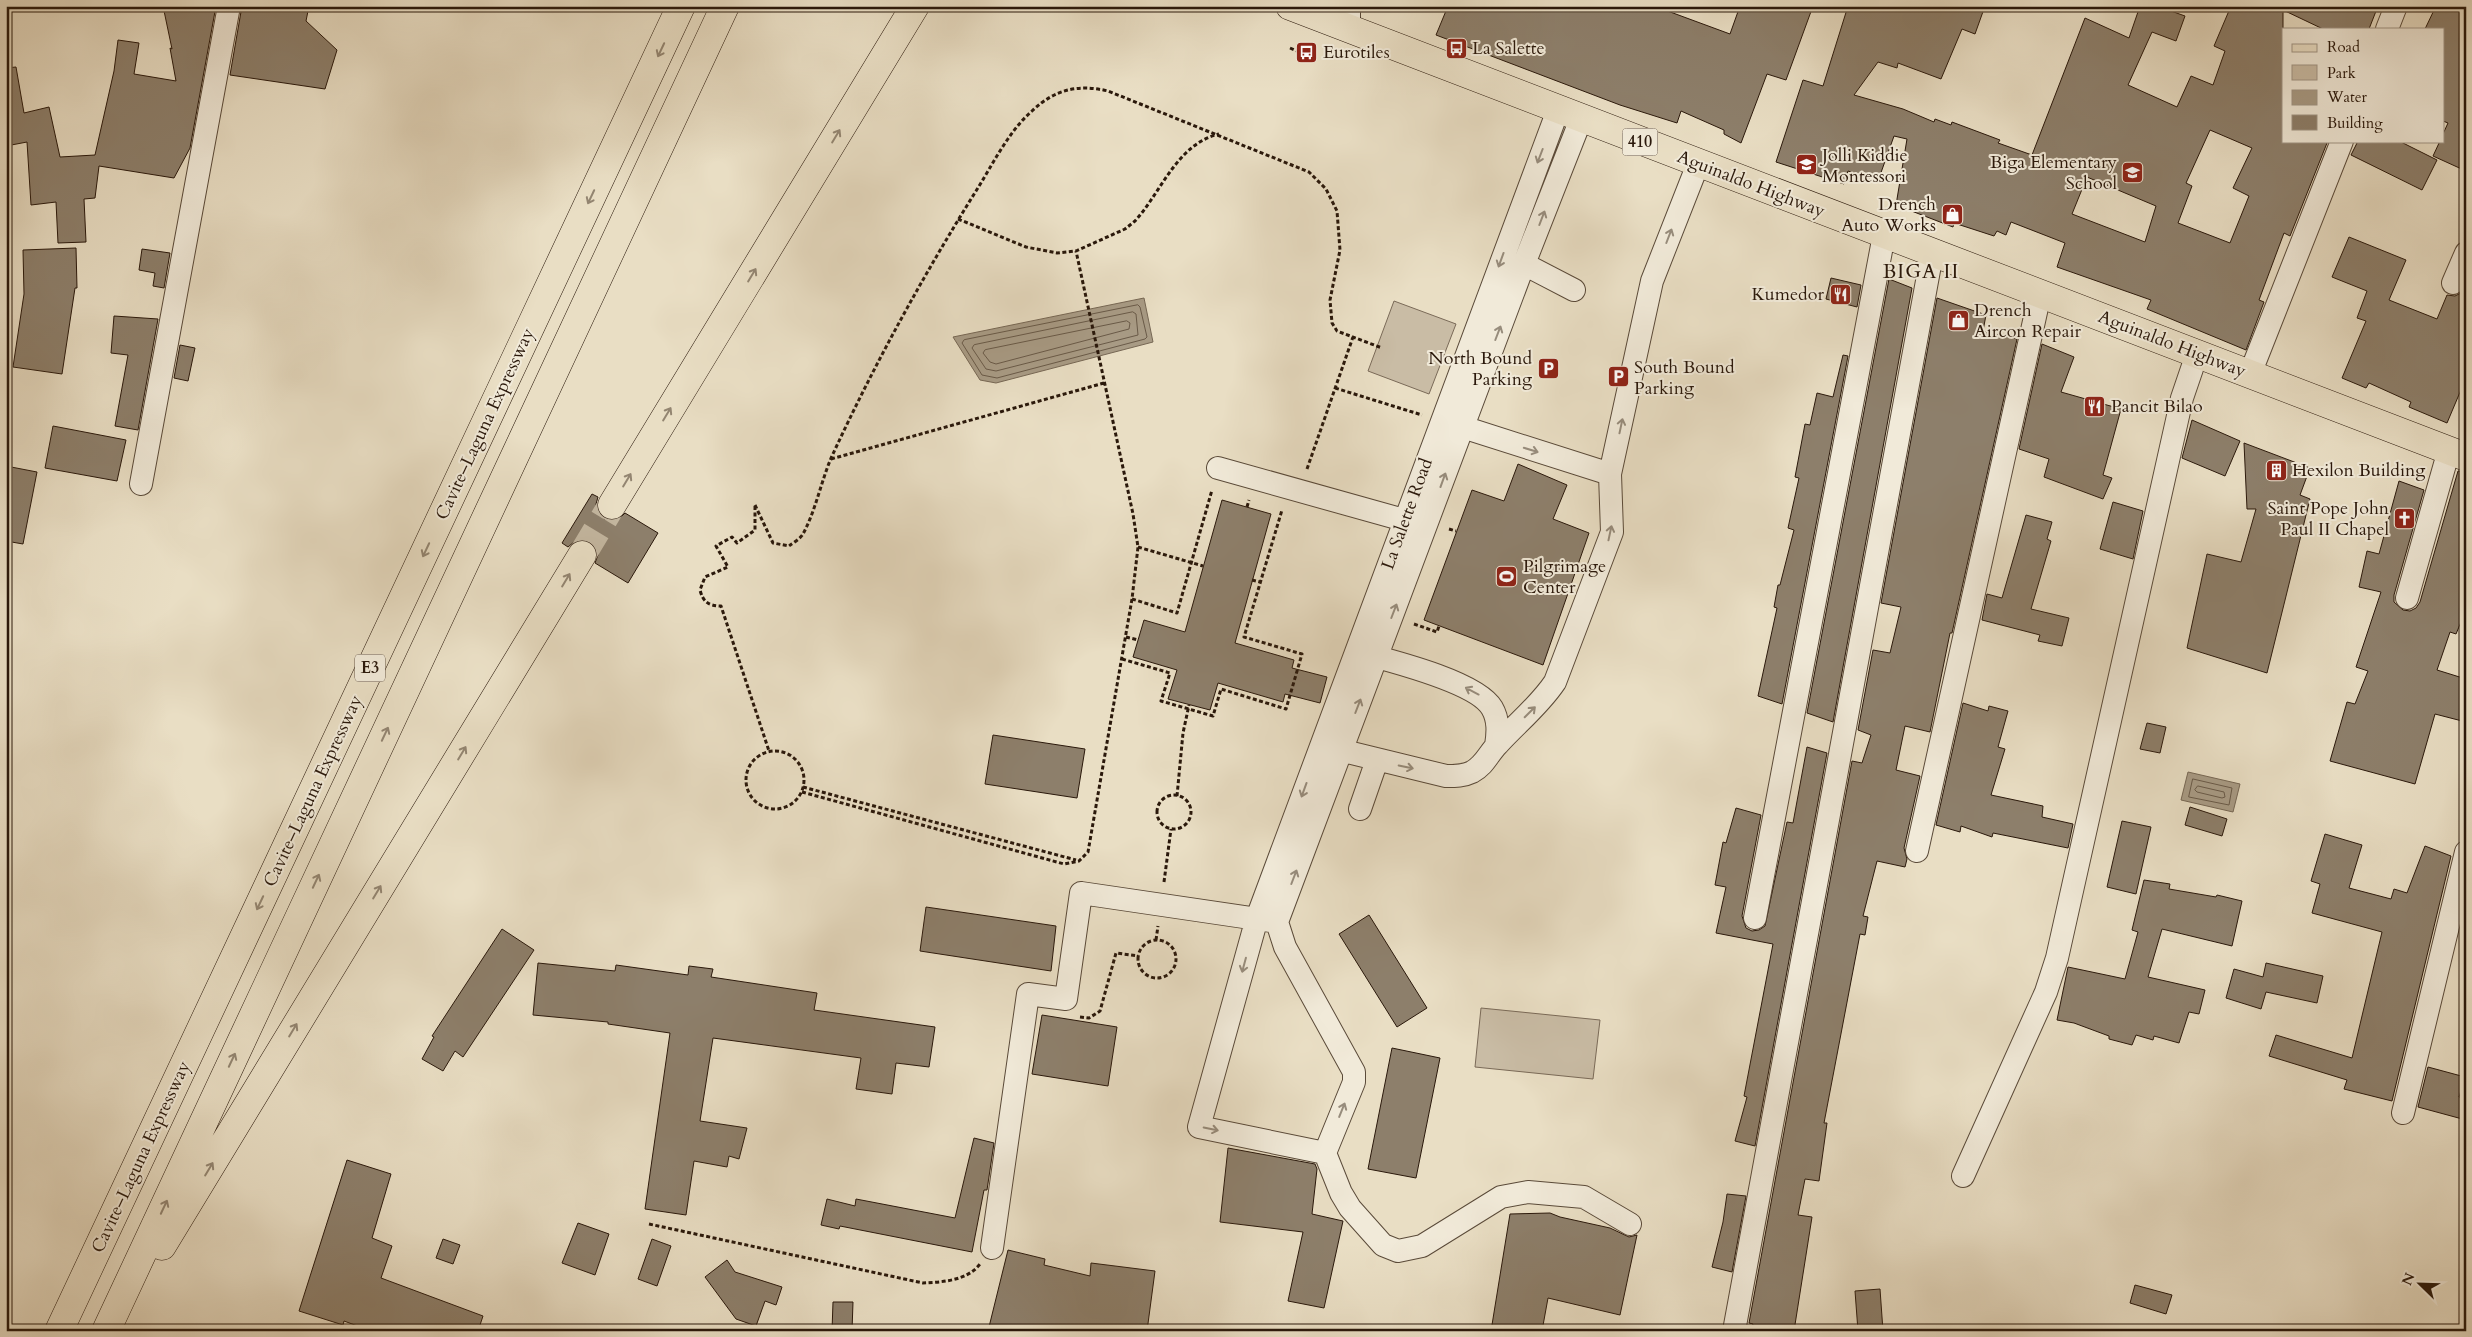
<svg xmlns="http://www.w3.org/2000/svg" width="2472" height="1337" viewBox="0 0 2472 1337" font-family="Cardo,serif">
	<rect width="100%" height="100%" fill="#e9dec4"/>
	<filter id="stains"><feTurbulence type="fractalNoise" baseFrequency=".004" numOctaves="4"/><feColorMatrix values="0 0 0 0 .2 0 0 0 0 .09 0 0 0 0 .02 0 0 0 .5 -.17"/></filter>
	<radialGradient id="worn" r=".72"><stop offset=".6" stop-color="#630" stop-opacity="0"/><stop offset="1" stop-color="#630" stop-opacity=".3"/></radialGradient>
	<path fill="#c9bca5" stroke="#7a6a58" d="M1394,301L1456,324L1429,394L1368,371Z
		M1481,1008L1600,1020L1593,1079L1475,1067Z"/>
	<path fill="#a89b85" stroke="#766754" d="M1144,298L1153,342L996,383L980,380L953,337Z
		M2188,772L2240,784L2233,812L2181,800Z"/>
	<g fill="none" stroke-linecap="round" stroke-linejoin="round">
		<path stroke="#695a48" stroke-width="1" d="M1138,305L1140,307L1147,337L1145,339L997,378L982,375L962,343L964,340Z
			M1133,312L1136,314L1138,335L996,371L986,369L972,348L974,345Z
			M1127,321L1130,323L1129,329L996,364L990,362L983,353L985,350Z
			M2193,779L2232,788L2229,805L2189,797Z
			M2198,786L2224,792L2225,797L2222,798L2197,792L2195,790Z"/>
	</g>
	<path fill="#8d7f6b" stroke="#2a180b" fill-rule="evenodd" d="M163,6H216L190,148L174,178L99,166L95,198L84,199L86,242L58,243L56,202L31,205L27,142L6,146V68L16,67L24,113L49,107L60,157L95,155L114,71L118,40L139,43L134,74L176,81L170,48L172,49Z
		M242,6H309L306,21L337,50L325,89L230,75Z
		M1448,6H1654L1730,34L1740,6H1813L1786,80L1767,74L1741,143L1724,134V130L1681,111L1677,123L1620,105L1436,35Z
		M1848,6H1985L1975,34L1962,29L1941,79L1898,63L1897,68L1878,62L1854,95L1903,109L1934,122L1935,119L1951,125L1952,122L2000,140L1998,143L2032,155L2085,18L2129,38L2140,6H2157L2185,16L2176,41L2152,32L2128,85L2177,107L2191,76L2213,85L2225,51L2214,46L2231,6H2378L2369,29H2323L2283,10V141H2323L2327,143L2290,236L2284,233L2259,300L2264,302L2246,350L2147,309L2151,300L2057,267L2065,243L2011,222L2006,235L1997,231L1994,236L1954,223L1953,227L1896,205L1907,139L1894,136L1878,181L1848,171L1844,184L1776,162L1803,80L1823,86ZM2210,130L2252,148L2233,188L2249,196L2230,243L2178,223L2192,186L2186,183ZM2087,177L2156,206L2145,242L2072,214Z
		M2436,6H2466V171L2433,156L2440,141H2443V134L2448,123L2443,121V29H2425Z
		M2358,141H2399L2437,160L2422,190L2351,155Z
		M2349,237L2406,260L2389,300L2437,319L2447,295L2455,296L2461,293L2466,295V378L2447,423L2409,407L2411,402L2369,383L2366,388L2342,378L2366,321L2357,318L2367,291L2332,277Z
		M76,248L77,288H75L62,374L13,367L24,294L23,250Z
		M142,249L170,253L164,288L153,286L155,273L139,270Z
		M1831,278L1861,285L1857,307L1826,299Z
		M1889,279L1912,288L1833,722L1807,713Z
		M1937,298L1986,315L1983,331L2017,339L1952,633H1950L1930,732L1905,726L1896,770L1920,776L1904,848L1907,859L1905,867L1877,861L1863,916L1868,917L1865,935L1860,934L1824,1123H1827L1819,1181L1805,1179L1798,1215L1812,1217L1794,1331H1751L1753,1324L1749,1323L1852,761L1862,763L1871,735L1858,730L1873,650L1890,653L1901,607L1881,603Z
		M114,316L158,319L138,430L115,426L128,355L111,353Z
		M2042,344L2074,357L2061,392L2121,409L2103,475L2112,478L2103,499L2044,477L2049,459L2019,449Z
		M180,345L195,348L188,381L174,378Z
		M1843,355L1848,356L1782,704L1758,696L1777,608L1774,607L1778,585H1780L1794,530L1788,528L1799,478L1795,477L1805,424L1810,425L1817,393L1833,397Z
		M2192,420L2240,441L2225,476L2182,458Z
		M53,426L126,440L117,481L45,468Z
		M2244,443L2310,468L2300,495L2310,499L2267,673L2187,648L2207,554L2241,562L2256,509H2247Z
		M1518,464L1567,485L1553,519L1589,533L1543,665L1424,620L1472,490L1504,501Z
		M6,466L37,472L23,544L6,541Z
		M2458,471L2466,472V610L2456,634L2450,632L2437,670L2466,679V722L2435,714L2415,784L2330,761L2347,702L2355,704L2368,671L2356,667L2381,592L2359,587L2367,551L2379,554L2399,481L2424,490L2394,595V602L2403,610L2410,611L2416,608L2420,602Z
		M592,494L598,497L596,504L598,512L604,519L611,521L619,519L625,513L658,533L628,583L595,563L598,555L596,548L590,542L582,539L574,542L568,547L562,543Z
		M1222,500L1271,514L1235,643L1294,660L1292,668L1327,677L1320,703L1285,694L1283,702L1218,683L1210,710L1168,699L1177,670L1133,657L1144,620L1185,632Z
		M2113,502L2143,511L2133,559L2100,549Z
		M2026,515L2052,522L2047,539L2051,541L2031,609L2069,618L2062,646L2038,641L2040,635L1982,620L1987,594L2002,598Z
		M1963,703L1988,711L1989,706L2008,711L1998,747L2005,749L1991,795L2043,806L2042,817L2073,824L2068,848L1993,833L1992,837L1961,826L1960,832L1936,825Z
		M2147,723L2166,727L2160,753L2140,749Z
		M993,735L1085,749L1077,798L985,784Z
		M1807,747L1827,753L1755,1146L1735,1141L1747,1097L1744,1096L1773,944L1716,933L1726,887L1715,885L1723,842L1726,843L1736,808L1761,815L1742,916L1746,928L1752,931L1759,930L1765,926L1787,822L1793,823Z
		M2190,807L2227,819L2222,836L2185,825Z
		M2122,821L2151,827L2136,894L2107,887Z
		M2325,834L2362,845L2349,888L2391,899L2394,889L2407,893L2425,846L2451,856L2392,1101L2344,1089L2347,1080L2269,1056L2276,1035L2352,1058L2382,932L2312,913L2320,884L2311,881Z
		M2144,880L2170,884L2169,889L2216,897L2217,895L2242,901L2232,946L2162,929L2148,977L2205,990L2199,1014L2189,1012L2179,1043L2154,1036L2153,1040L2136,1035L2132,1045L2109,1039V1036L2074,1023L2057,1020L2068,967L2125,979L2138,932L2132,930Z
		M926,907L1056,926L1051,971L920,951Z
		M1369,915L1427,1008L1397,1027L1339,934Z
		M502,929L534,950L463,1057L455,1051L443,1071L422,1059L434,1037L432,1036Z
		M538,963L615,971L616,965L688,975L689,966L713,969L711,977L817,993L814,1010L935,1027L929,1067L896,1063L892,1094L856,1089L861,1058L713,1038L700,1121L747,1128L739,1159L729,1156L727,1167L694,1161L686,1215L645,1209L670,1033L608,1024V1022L533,1015Z
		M2266,963L2323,976L2317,1003L2266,992L2261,1009L2226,998L2234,969L2263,977Z
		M1042,1015L1117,1027L1108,1086L1032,1074Z
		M1392,1048L1440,1058L1416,1178L1368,1169Z
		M2428,1067L2465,1077L2459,1097L2466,1098V1120L2418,1107Z
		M974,1138L994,1143L987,1190H984L972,1252L840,1226L839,1229L821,1225L827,1199L855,1206L856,1199L955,1218Z
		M1228,1148L1315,1164L1317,1169L1312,1214L1343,1221L1324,1308L1288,1301L1303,1232L1220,1222Z
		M347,1160L391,1174L372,1238L392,1246L381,1278L483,1316L478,1331H371L344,1321L343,1325L299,1311Z
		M1727,1194L1746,1196L1732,1272L1712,1267L1723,1222Z
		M1550,1213L1560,1217L1610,1228L1629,1237L1637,1235L1620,1315L1548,1298L1542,1331H1491L1510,1214Z
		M578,1223L609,1234L595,1275L562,1263Z
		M443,1239L460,1245L453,1264L436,1258Z
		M652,1239L671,1246L657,1286L638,1279Z
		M1008,1250L1045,1259L1044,1265L1090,1276L1091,1263L1155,1271L1147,1331H988Z
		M727,1260L735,1272L782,1287L776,1305L765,1301L756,1326L736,1319L705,1277Z
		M2135,1285L2172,1295L2166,1314L2130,1303Z
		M1880,1289L1883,1331H1858L1855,1291Z
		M833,1302H853L852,1331H832Z"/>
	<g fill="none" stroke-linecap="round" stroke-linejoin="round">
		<path stroke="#c3b69f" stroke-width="28" stroke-dasharray="28 14" stroke-linecap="butt" d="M582,555L612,505"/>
		<defs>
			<path id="minor" d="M1349,28V6
				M2387,29L2396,6
				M1524,264L1574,290
				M2453,283L2466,253
				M2250,374L2342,141
				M1450,423L1610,474
				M1218,468L1418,524
				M141,484L229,6
				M2407,598L2449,450
				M1362,653C1392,661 1477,682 1492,708C1499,720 1498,733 1496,746
				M1327,747L1446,776C1455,776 1464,776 1472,772C1485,765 1488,754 1498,744C1517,723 1539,706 1555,682L1612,532L1610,474L1652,281L1698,164
				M1360,809L1377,760
				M1917,851L2040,294
				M1755,918L1884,235
				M1277,922L1285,947L1354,1072V1082L1325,1153L1199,1127L1257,918L1558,110
				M1277,922L1524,264L1581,119
				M2403,1113L2466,852
				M1325,1153L1341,1193L1350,1208L1383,1245L1398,1251L1422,1246L1501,1197L1528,1192L1584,1197L1630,1224
				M1963,1176L2046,992L2057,958L2182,398L2197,354
				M992,1248L1028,994L1066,999L1081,893L1271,921
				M1734,1331L1932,254"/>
			<path id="major" d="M1290,6L2466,457"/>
			<path id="highway" d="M612,505L915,6
				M162,1246L582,555
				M59,1331L681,6
				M106,1331L725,6"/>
		</defs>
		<use href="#minor" stroke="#5a4a39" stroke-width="24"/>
		<use href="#major" stroke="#2a180b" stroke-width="29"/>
		<use href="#highway" stroke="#2a180b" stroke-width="29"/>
		<path stroke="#2a180b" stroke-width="3" stroke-dasharray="4 2.5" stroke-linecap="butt" d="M1290,48L1306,55
			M958,219L1026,247L1057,253L1076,251L1125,229L1135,221C1162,191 1177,144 1219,134
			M1335,388L1422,415
			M831,459L1104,383
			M1307,469L1353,337
			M755,505L773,543L789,546C793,543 800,539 803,534C816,510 821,481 832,456C874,365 923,276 976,191C993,164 1008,132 1032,111C1055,89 1078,84 1108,91L1309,172L1326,189L1337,211L1340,250L1330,300L1332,323L1337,331L1382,348
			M755,506V530L737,543L732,537L716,546L728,567L705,577L700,590C703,602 709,606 721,606L769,751
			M1247,507L1249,500
			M1449,529L1456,531
			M1138,547L1203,566
			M1252,580L1260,582
			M1132,599L1177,613L1212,490
			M1414,624L1437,632L1439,626
			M1126,637L1138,640
			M1122,659L1170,673L1161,701L1213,716L1221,689L1286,709L1302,654L1244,637L1282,510
			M746 780a29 29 0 1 1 58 0a29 29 0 1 1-58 0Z
			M803,787L1076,860
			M802,792L1064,864L1079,861L1088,852L1132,599L1138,547L1133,514L1076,251
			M1157 812a17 17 0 1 1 34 0a17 17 0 1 1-34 0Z
			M1177,796L1183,733L1189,705
			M1164,882L1171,829
			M1156,940L1158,926
			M1138 959a19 19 0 1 1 38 0a19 19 0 1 1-38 0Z
			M1080,1017L1089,1018L1100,1011L1116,953L1138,956
			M649,1224L923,1283C942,1282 967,1281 980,1264"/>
		<use href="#minor" stroke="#f1ead9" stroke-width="22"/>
		<use href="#major" stroke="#e9dec4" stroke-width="28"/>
		<use href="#highway" stroke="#e9dec4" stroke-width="28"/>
	</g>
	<defs><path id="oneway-shaft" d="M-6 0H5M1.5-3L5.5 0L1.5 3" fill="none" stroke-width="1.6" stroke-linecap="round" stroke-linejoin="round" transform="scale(1.25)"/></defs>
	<g stroke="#938571">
		<use href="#oneway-shaft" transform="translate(661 50) rotate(115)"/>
		<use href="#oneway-shaft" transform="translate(836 136) rotate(-59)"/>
		<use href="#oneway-shaft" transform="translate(591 197) rotate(115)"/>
		<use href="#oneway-shaft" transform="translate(752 275) rotate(-59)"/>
		<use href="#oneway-shaft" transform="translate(667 414) rotate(-59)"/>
		<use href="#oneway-shaft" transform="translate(627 480) rotate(-59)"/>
		<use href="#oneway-shaft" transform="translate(426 550) rotate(115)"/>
		<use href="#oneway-shaft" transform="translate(566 580) rotate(-59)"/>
		<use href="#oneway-shaft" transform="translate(385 734) rotate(-65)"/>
		<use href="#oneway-shaft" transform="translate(462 753) rotate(-59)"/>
		<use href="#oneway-shaft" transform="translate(316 881) rotate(-65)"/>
		<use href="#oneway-shaft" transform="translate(377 892) rotate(-59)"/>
		<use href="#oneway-shaft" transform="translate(260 903) rotate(115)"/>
		<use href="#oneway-shaft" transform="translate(293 1030) rotate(-59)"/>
		<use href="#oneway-shaft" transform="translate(232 1060) rotate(-65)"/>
		<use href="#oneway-shaft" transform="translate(209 1169) rotate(-59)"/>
		<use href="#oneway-shaft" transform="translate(164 1207) rotate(-65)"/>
	</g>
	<g stroke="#978c7c">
		<use href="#oneway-shaft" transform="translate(1540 156) rotate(111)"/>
		<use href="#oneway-shaft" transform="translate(1542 218) rotate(-69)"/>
		<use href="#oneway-shaft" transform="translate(1669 236) rotate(-69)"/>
		<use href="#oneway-shaft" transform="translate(1501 260) rotate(110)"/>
		<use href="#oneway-shaft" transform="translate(1498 333) rotate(-69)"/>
		<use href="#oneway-shaft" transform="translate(1621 426) rotate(-78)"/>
		<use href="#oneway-shaft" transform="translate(1531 450) rotate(17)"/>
		<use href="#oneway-shaft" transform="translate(1443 480) rotate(-70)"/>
		<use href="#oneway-shaft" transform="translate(1610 533) rotate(-78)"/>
		<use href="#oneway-shaft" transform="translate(1394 611) rotate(-69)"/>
		<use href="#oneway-shaft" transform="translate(1472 691) rotate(-152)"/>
		<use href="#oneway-shaft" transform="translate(1358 706) rotate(-69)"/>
		<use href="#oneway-shaft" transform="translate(1530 712) rotate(-45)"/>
		<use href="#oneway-shaft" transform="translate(1406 767) rotate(12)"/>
		<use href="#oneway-shaft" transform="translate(1304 790) rotate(110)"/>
		<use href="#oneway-shaft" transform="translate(1294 877) rotate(-69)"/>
		<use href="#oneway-shaft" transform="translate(1244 965) rotate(105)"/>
		<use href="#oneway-shaft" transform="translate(1342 1110) rotate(-68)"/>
		<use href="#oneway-shaft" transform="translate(1211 1129) rotate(12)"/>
	</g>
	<defs>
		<symbol id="bus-square" viewBox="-11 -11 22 22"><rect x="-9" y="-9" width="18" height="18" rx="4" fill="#8f2418" stroke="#f1ead9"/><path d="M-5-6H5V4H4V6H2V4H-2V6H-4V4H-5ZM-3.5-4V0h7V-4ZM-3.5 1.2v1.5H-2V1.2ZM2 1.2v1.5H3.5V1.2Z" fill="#fff"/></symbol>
		<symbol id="school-square" viewBox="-11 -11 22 22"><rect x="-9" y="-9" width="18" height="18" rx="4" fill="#8f2418" stroke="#f1ead9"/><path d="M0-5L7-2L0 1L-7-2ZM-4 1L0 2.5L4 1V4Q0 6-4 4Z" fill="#fff"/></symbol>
		<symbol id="shop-square" viewBox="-11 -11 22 22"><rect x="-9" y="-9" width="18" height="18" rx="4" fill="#8f2418" stroke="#f1ead9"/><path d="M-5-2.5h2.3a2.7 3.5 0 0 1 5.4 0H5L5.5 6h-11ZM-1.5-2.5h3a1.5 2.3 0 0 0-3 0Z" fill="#fff"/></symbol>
		<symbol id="restaurant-square" viewBox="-11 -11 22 22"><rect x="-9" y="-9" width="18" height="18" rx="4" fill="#8f2418" stroke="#f1ead9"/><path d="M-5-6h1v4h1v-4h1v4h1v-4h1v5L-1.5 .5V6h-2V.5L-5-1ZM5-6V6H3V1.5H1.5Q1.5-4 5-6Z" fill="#fff"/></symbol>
		<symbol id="parking-square" viewBox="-11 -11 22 22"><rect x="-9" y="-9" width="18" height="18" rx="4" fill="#8f2418" stroke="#f1ead9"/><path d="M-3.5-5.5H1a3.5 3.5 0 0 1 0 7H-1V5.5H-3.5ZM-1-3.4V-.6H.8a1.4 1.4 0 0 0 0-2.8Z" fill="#fff"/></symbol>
		<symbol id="building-square" viewBox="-11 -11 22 22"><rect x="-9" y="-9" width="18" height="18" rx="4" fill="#8f2418" stroke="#f1ead9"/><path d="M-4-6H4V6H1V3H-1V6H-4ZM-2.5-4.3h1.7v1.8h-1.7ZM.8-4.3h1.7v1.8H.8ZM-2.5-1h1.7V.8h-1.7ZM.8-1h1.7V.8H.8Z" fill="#fff"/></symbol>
		<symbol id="church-square" viewBox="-11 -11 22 22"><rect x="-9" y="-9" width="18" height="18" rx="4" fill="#8f2418" stroke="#f1ead9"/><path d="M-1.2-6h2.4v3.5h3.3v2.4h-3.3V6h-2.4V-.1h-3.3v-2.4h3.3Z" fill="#fff"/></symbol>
		<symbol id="stadium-square" viewBox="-11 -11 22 22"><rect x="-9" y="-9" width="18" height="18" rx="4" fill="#8f2418" stroke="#f1ead9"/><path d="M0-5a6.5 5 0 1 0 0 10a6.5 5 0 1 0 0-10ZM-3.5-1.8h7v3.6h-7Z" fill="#fff"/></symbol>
	</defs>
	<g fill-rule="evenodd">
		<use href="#bus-square" x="1444" y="36" width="25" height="25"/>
		<use href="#bus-square" x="1294" y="40" width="25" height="25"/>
		<use href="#school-square" x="1794" y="152" width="25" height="25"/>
		<use href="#school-square" x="2120" y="160" width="25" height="25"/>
		<use href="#shop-square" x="1940" y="202" width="25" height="25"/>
		<use href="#restaurant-square" x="1828" y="282" width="25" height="25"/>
		<use href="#shop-square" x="1946" y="308" width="25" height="25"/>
		<use href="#parking-square" x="1536" y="356" width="25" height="25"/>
		<use href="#parking-square" x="1606" y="364" width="25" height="25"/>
		<use href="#restaurant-square" x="2082" y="394" width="25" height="25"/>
		<use href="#building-square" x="2264" y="458" width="25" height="25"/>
		<use href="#church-square" x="2392" y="506" width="25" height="25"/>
		<use href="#stadium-square" x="1494" y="564" width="25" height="25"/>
	</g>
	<g text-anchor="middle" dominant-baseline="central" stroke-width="4" stroke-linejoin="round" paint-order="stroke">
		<g fill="#f1ead9" stroke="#665749" stroke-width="1">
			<rect x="1622.5" y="128.5" width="35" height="27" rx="4"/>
			<rect x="355" y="654.5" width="30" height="27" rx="4"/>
		</g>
		<g font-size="16" font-weight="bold" fill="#2a180b">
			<text x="1640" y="142">410</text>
			<text x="370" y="668">E3</text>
		</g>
		<g font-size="18" fill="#2a180b" stroke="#f1ead9" text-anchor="start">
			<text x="1472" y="48">La Salette</text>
			<text x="1323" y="52">Eurotiles</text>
			<text x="1822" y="155">Jolli Kiddie<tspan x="1822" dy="21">Montessori</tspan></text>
			<text x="2117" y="162" text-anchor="end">Biga Elementary<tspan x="2117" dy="21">School</tspan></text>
			<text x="1936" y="204" text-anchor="end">Drench<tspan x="1936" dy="21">Auto Works</tspan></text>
			<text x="1824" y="294" text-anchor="end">Kumedor</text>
			<text x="1974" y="310">Drench<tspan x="1974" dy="21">Aircon Repair</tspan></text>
			<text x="1532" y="358" text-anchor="end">North Bound<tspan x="1532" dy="21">Parking</tspan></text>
			<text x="1634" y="367">South Bound<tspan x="1634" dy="21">Parking</tspan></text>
			<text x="2111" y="406">Pancit Bilao</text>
			<text x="2292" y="470">Hexilon Building</text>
			<text x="2389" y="508" text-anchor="end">Saint Pope John<tspan x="2389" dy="21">Paul II Chapel</tspan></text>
			<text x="1523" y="566">Pilgrimage<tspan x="1523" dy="21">Center</tspan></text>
		</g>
		<g font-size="18" fill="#2a180b" stroke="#f1ead9">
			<text transform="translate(1751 184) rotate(21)">Aguinaldo Highway</text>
			<text transform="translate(2172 344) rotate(21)">Aguinaldo Highway</text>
			<text transform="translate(485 424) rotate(-65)">Cavite–Laguna Expressway</text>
			<text transform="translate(1407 514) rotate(-70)">La Salette Road</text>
			<text transform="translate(313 791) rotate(-65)">Cavite–Laguna Expressway</text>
			<text transform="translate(141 1157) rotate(-65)">Cavite–Laguna Expressway</text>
		</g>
		<g font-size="20" letter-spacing="1" fill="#2a180b" stroke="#f1ead9">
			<text x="1921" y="271">BIGA II</text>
		</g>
	</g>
	<rect width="2472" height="1337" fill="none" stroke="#e9dec4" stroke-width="25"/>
	<rect x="8" y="8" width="2457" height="1322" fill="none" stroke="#2a180b" stroke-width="2.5"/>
	<rect x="12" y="12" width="2447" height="1312" fill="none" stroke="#2a180b"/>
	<rect x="2282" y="28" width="162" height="115" fill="#f1ead9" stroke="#a19687"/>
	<rect x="2292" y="44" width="25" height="8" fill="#e9dec4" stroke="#a19687"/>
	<text x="2327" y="52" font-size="15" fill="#2a180b">Road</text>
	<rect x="2292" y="65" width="25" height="15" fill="#c9bca5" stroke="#a19687"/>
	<text x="2327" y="78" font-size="15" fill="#2a180b">Park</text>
	<rect x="2292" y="90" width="25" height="15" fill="#a89b85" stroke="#a19687"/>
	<text x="2327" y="102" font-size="15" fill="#2a180b">Water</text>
	<rect x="2292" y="115" width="25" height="15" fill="#8d7f6b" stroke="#a19687"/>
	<text x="2327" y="128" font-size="15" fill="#2a180b">Building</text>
	<g transform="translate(2420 1284) rotate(293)" stroke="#f1ead9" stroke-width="4" paint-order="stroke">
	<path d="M0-4L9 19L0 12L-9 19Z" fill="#2a180b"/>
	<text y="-8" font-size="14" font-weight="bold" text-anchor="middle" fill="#2a180b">N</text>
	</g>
	<rect width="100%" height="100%" filter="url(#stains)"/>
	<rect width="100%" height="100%" fill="url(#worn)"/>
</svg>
